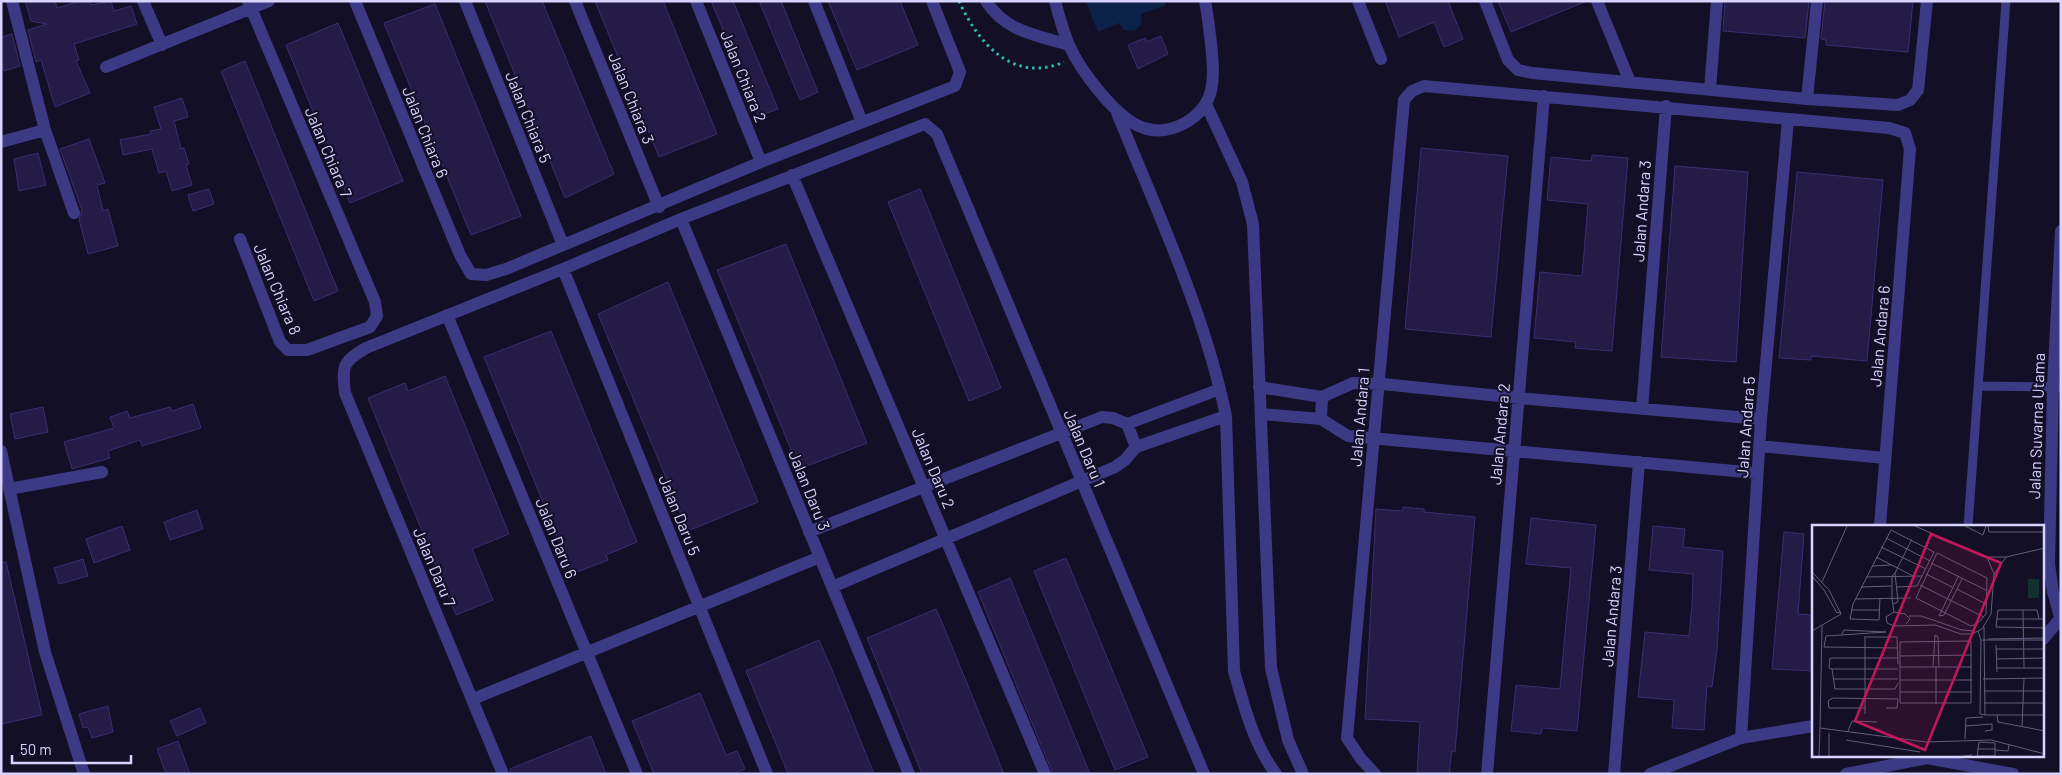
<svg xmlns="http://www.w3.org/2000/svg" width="2062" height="775" viewBox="0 0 2062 775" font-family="Barlow,sans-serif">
	<rect width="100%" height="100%" fill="#130f26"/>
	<path fill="#0c2248" d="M1089,1H1164L1166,5L1141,14L1142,24L1134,31L1124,30L1119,23L1098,32L1086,2Z"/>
	<path fill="#241b47" stroke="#3b2d73" d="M25,1H55L57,8L80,1H90L91,5L111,1L114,11L131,6L137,24L74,44L79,60L76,61L90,93L55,107L41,60L36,62L28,30L47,24L31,21Z
		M485,1H542L614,174L565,198Z
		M595,1H663L717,134L659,157Z
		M711,1H733L778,109L759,116Z
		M759,1H781L818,92L800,100Z
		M828,1H900L918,45L857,70Z
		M1385,1H1448L1463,39L1444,47L1434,22L1399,37Z
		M1498,1H1587L1511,32Z
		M1725,1H1809L1805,38L1723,31Z
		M1825,1H1913L1908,52L1826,45V40L1821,39Z
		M435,4L521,216L471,235L384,23Z
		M338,23L403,181L350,203L286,45Z
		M12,34L20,66L4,71L1,62V37Z
		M1161,36L1168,54L1138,69L1128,45L1145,38L1146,42Z
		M245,61L338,291L314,301L221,71Z
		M182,98L188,117L174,121L181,149L184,148L189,164L186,165L192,185L172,191L166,171L159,173L152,149L123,155L120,140L151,134L150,131L161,129L154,107Z
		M89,139L105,183L97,185L103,211L108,209L118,246L88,254L79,219L82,210L60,149Z
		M1421,148L1508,156L1491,337L1405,329Z
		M38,153L46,185L19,191L14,159Z
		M1592,155L1628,158L1612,351L1575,348L1576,342L1534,338L1540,272L1582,276L1588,204L1547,200L1551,157L1591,161Z
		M1675,166L1748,172L1736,362L1661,357Z
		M1797,172L1883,180L1867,361L1811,356V360L1779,358Z
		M209,189L214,204L193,211L188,195Z
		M920,189L1001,388L969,401L888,202Z
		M786,244L867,443L799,469L717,270Z
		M668,282L758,502L688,531L598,314Z
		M551,331L637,542L606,555L608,560L572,574L484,357Z
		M445,376L509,534L472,549L493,600L456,615L368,398L405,383L408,391Z
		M193,404L201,428L142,446L140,440L108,451L110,458L72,469L64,442L114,428L110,417L127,411L130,418L170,407L172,411Z
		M43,407L48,432L15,439L10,414Z
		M1403,507L1424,509V512L1475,517L1455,752L1452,751L1449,774H1417L1420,722L1365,719L1376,509L1403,511Z
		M197,510L203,529L170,540L164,522Z
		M1531,518L1596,525L1577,731L1542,728L1541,734L1511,731L1516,685L1560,689L1571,568L1526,564Z
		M122,526L130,550L94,563L86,539Z
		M1653,526L1685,529L1683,547L1723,551L1717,649L1712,687L1707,686L1704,730L1672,728L1674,700L1638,697L1645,632L1689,636L1692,605L1693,574L1649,570Z
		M1784,532L1804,534L1798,614L1813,615V671L1772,669Z
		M1066,558L1148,757L1115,770L1034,571Z
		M83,559L88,576L59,584L54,568Z
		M6,562L42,715L1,724V563Z
		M1010,578L1029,625L1090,774H1053L978,592Z
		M936,609L946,632L1004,774H922L891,697L867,638Z
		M819,640L835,677L874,774H788L778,749L746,671Z
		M700,693L726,755L737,751L745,769L732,774H654L632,721Z
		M108,706L113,732L92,738L88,727L83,728L79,714Z
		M200,708L206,723L177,736L170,721Z
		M591,736L606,774H511L510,769Z
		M178,741L190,774H166L157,749Z"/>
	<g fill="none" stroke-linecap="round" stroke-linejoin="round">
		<path stroke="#2fb8b0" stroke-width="3" stroke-dasharray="2.5 4" stroke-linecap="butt" d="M959,1C978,43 1013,84 1064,62"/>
		<path stroke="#3d3a85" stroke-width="9" d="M1978,386L2061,387
			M1968,526L2006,1"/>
		<path stroke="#3d3a85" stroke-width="12" d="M12,1L45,130L74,213
			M143,1L162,45
			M355,1L460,255L471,274L486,275L506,269L761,162L955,86L960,72L932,1
			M465,1L563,245
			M575,1L659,207
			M696,1L761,162
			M814,1L862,122
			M986,1C1006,32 1036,35 1069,45
			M1055,1C1059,16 1063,31 1069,45C1080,70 1117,120 1144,128C1158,133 1172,130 1185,123C1218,104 1214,76 1211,43C1209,29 1208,15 1205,1
			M1358,1L1381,59
			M1485,1L1508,60L1518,70L1532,73L1807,99L1898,105L1910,100L1918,90L1927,1
			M1597,1L1630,82
			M106,67L269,1
			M1710,89L1717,1
			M1807,99L1817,1
			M1206,104L1242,182L1253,224L1271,668L1288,740L1303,774
			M1116,110C1156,210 1204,310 1226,416L1234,671C1244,706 1254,745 1276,774
			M1,142L45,130
			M792,175L1045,774
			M681,219L909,774
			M2061,231L2053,386L2049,564L2053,592L2061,620
			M240,239L280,342L288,350H307L370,327L377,316L375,302L248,1
			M563,269L767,774
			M447,315L637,774
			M1259,387L1322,397
			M1642,409L1666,106
			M1261,414L1321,419
			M1127,424L1220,389
			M1759,446L1885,458
			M1136,447L1226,416
			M1,451L45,652L84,774
			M1757,473L1348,436L1321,419L1322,397L1353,383L1383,384L1519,398L1761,419
			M9,489L102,472
			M809,532L1102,417L1113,418L1127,424L1136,447L1125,460L1115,467L832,587
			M2043,639L2060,619
			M473,699L820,557
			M1741,738L1761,419L1788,120
			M503,774L345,393C342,366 342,362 366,348L563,269L681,219L925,124L937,134L1204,774
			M1375,774L1361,759L1347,738L1404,100L1412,91L1424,86L1889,128L1905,133L1910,149L1880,526
			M1487,774L1544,96
			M1614,774L1639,462
			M1650,774L1741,738L1813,726
			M1846,774L1927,758L2013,774"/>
	</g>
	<g text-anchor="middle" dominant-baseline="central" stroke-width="4" stroke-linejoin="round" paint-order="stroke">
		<g font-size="16" fill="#d9d4ff" stroke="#130f26">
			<text transform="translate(744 76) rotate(68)">Jalan Chiara 2</text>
			<text transform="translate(632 98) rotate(68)">Jalan Chiara 3</text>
			<text transform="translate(529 117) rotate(68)">Jalan Chiara 5</text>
			<text transform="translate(426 132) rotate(68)">Jalan Chiara 6</text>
			<text transform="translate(329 152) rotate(67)">Jalan Chiara 7</text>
			<text transform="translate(1641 211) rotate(-86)">Jalan Andara 3</text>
			<text transform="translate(278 289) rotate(67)">Jalan Chiara 8</text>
			<text transform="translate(1879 336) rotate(-85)">Jalan Andara 6</text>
			<text transform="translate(1359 417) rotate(-85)">Jalan Andara 1</text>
			<text transform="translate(2036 426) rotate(-88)">Jalan Suvarna Utama</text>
			<text transform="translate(1745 427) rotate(-86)">Jalan Andara 5</text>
			<text transform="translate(1499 434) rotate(-85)">Jalan Andara 2</text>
			<text transform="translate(1085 448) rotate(67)">Jalan Daru 1</text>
			<text transform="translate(934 468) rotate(67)">Jalan Daru 2</text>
			<text transform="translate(810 490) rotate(68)">Jalan Daru 3</text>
			<text transform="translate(680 515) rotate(68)">Jalan Daru 5</text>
			<text transform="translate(557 538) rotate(68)">Jalan Daru 6</text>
			<text transform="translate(435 567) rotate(67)">Jalan Daru 7</text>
			<text transform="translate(1611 616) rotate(-85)">Jalan Andara 3</text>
		</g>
	</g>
	<g transform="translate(1812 525)">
		<rect width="232" height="232" fill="#130f26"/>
		<path d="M216,54H227V73H216Z" fill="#12302f"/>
		<path fill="none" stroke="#625e7d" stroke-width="1" d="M103,1L172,32H194L233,23M153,1L171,10L174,1M176,1L177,7H233M74,13L118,36M69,22L114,44M125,28L175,53L174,89L165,99L159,101L104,73ZM64,32L101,51M175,32L182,49M119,38L174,65M60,41L79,40M0,47L17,65L29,89L0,106M83,48L100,14M114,49L140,62M0,51L12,65L25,88L29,87M54,52L110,51M146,52L127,91L132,90L150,54M10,57L35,1M108,60L172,92M49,62L80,61M145,64L174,79M68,73L67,95L38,94L41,79L79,5L122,27L105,61L85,62M43,74L99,73M81,79L86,77L83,48L80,51V73L82,87M39,85H68M211,85L212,143M97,91H109L150,105L163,106M184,94H233M227,94L225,85H186L184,102L233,103M94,99L98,94L93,89L82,87L74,92L75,98L82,101L123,100L149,109H160L170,104L179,89L182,49L194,32M10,101L8,203L114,217L179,215L233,229M172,102L173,190M166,106L169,115L168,189L173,190M30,109L32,105L74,107L14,111L12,122L86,123M53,111V189M53,112H85L86,139M176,114L233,113M170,115H233M159,116V178H88V117ZM184,120L185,147M184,124H233M88,131L160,130M86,133H18L17,143L20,144L23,164H83L86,158M184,134L233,133M88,142H160M121,142L123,110L126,112L127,142M124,142V179M184,143H233M20,144H86M21,154H86M171,154L233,153M88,155H160M172,166H233M88,167H160M172,178H233M53,183H17L16,176L21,173L86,174L85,183H74M173,190H233M185,190L186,197L233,206M154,201L180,199V205L173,206M210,202L212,154M36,206L40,196L65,197M17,208V232M153,214L154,193L171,192M34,215L108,227M165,224H183M183,225L196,226L197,220M165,231H183M7,232L8,203M26,232H66M145,232L160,230M165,232L167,217L183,218V232"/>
		<path fill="#c2185b" fill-opacity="0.15" stroke="#c2185b" stroke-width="2.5" d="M119,9L189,38L113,225L43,196Z"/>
		<rect width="232" height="232" fill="none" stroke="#d9d4ff" stroke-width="2.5"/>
	</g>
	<rect width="2062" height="775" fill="none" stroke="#d9d4ff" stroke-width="5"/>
	<path d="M12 755v8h119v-8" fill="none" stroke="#d9d4ff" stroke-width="2.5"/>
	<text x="20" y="755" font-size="15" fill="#d9d4ff" stroke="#130f26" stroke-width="4" paint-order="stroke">50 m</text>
</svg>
